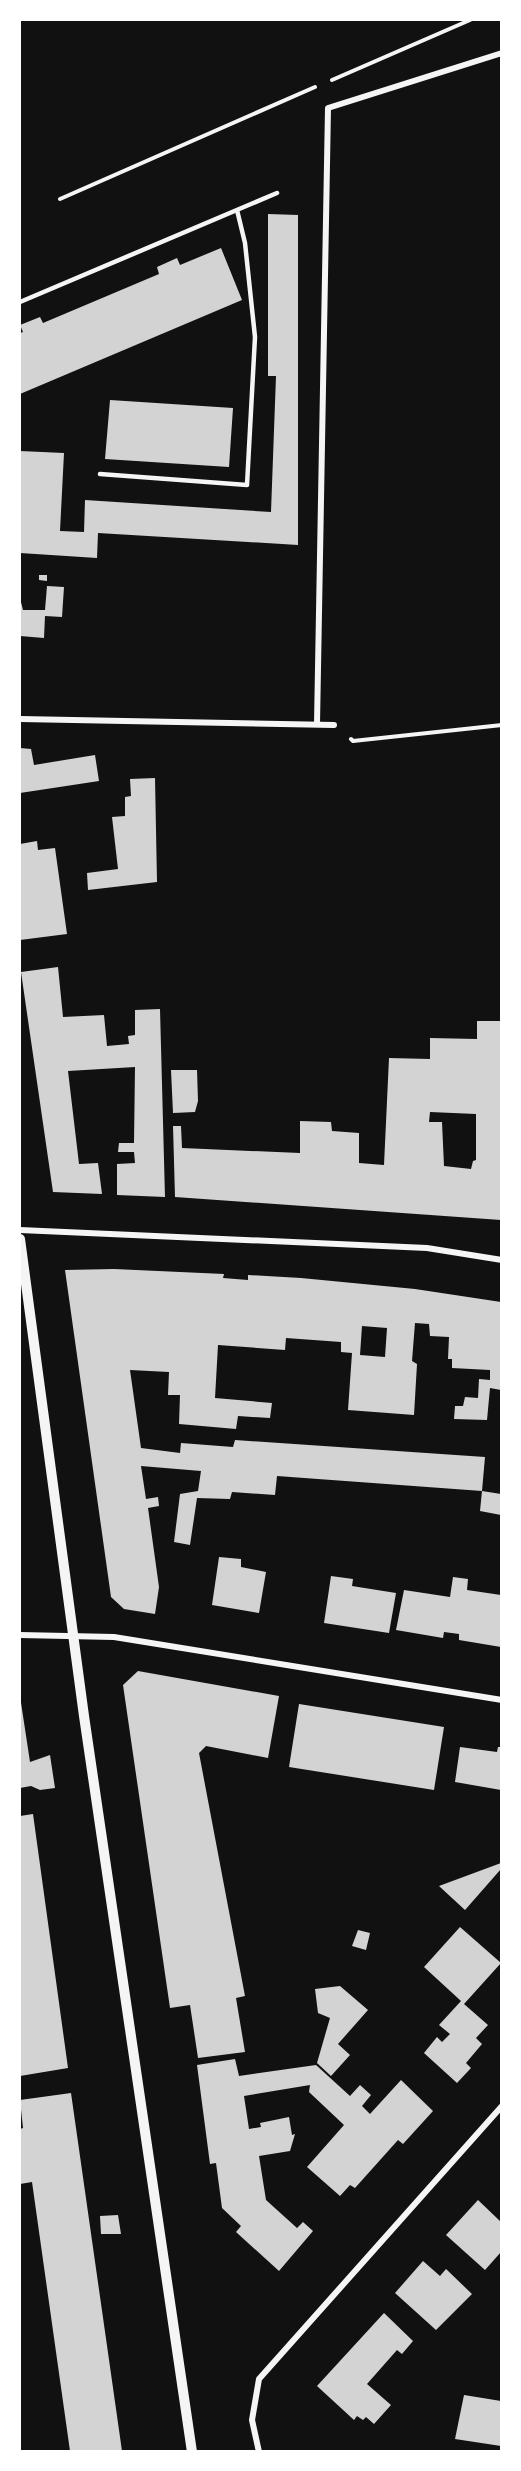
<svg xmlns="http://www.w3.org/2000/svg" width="521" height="2471" viewBox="0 0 521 2471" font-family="Rubik,sans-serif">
	<rect width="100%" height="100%" fill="#111"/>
	<path fill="#d3d3d3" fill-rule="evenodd" d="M268,214L298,215V545L98,533L97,558L20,553V451L64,453L60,531L84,532L85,500L271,512L276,376H268Z
		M221,248L242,300L20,394V333L23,332L20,325L40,317L43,323L159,274L157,267L177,258L180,265Z
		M110,400L233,408L229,467L105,459Z
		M39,575H47V581L39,580Z
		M47,586L64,587L62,617L45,616L44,638L20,636V598L23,610H45Z
		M20,748L31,749L34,765L95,755L99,781L20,793Z
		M155,778L157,882L88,890L87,873L118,869L112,817L125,816V797L131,796L130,779Z
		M37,841L38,850L55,848L67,934L20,940V844Z
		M58,967L63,1017L104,1015L107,1046L129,1044L128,1036L135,1035V1010L160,1009L165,1197L117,1195V1164L135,1163L134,1152H118L119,1143H134L135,1067L68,1071L79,1164L98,1163L102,1194L53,1192L21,972Z
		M477,1021H501V1220L175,1197L173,1126H181L182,1148L300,1153V1121L331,1122L332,1131L359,1133V1163L384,1165L389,1058L430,1059V1038L477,1039ZM430,1112L476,1114V1160L473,1161L471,1169L444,1166L442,1122H429Z
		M171,1070H197L198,1101L195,1112L173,1113Z
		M114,1269L224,1274L223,1278L248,1280V1275L301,1278L415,1289L501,1302V1390L490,1388L487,1420L454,1419L455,1406H463L465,1397L478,1398L479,1379L490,1380V1370L452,1368V1359H448L449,1337L430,1336L429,1324L415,1323L412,1361L417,1364L414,1415L348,1410L352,1353L341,1352V1342L286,1338L285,1350L218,1345L215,1398L272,1403L270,1418L238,1416L236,1429L179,1424L180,1395H168L169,1372L130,1370L141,1448L180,1453L181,1443L233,1447L235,1440L485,1457L482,1491L501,1494V1515L480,1511L482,1491L277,1476L275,1495L232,1492L230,1499L197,1498L190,1545L174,1542L180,1494L198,1491L201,1471L141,1466L146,1499L158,1497L159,1506L148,1508L159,1587L155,1614L124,1609L111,1597L65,1270ZM362,1326L387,1328L385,1357L360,1355Z
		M219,1557L241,1559V1567L266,1572L259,1613L212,1605Z
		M331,1576L353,1579L352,1586L396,1593L389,1633L324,1623Z
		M453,1577L468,1579L467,1590L501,1595V1647L459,1640V1634L444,1632L443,1638L396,1630L404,1590L450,1597Z
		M138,1671L279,1696L268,1758L206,1746L199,1753L245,1996L236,1998L245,2052L198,2058L190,2005L170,2008L123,1685Z
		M20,1696L30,1762L50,1755L55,1788L40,1790L31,1786L20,1788Z
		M299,1704L444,1727L434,1790L289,1767Z
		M460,1747L497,1752L498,1747H501V1790L455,1782Z
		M33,1814L68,2068L20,2076V1816Z
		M501,1863V1869L465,1910L439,1886Z
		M460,1927L501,1963L464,2004L488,2025L476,2038L482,2044L466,2063L471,2068L457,2083L424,2053L437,2037L442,2042L450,2034L439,2025L461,2001L424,1967Z
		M358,1930L370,1933L366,1950L352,1946Z
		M340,1986L368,2010L338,2044L350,2055L331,2076L317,2063L330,2018L318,2013L315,1989Z
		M235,2059L239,2076L316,2065L350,2096L360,2085L371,2095L362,2106L370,2114L401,2080L433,2111L403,2144L398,2140L355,2188L350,2185L340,2196L307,2167L344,2125L309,2092L310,2085L244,2096L249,2129L261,2127L260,2123L289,2117L292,2135L295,2134L290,2151L259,2156L266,2200L297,2228L303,2222L313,2231L279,2271L236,2232L241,2226L222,2208L216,2163L210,2164L197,2065Z
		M71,2093L122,2451H70L32,2182L20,2184V2129L23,2128L20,2100Z
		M478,2200L501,2222V2252L485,2270L446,2235Z
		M118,2215L121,2234H101L100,2216Z
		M423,2261L440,2276L446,2269L472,2294L436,2330L395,2293Z
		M384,2313L413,2341L402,2354L397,2350L367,2384L391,2405L374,2424L366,2417L363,2420L357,2416L354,2420L317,2386Z
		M464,2395L501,2401V2446L455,2439Z"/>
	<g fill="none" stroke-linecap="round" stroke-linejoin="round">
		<path stroke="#f5f5f5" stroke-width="4" d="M332,80L470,20
			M60,199L315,87
			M351,739L353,741L502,725"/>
		<path stroke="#f5f5f5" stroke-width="4.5" d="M20,302L277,193
			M100,474L247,485L255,337L245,243L237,210"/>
		<path stroke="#f5f5f5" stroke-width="6" d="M20,719L334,725
			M317,724L328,108L502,53
			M20,1230L427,1248L502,1260
			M20,1635L114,1637L502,1700
			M259,2452L252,2420L259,2379L502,2106"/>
		<path stroke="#f5f5f5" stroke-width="10" d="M20,1239L84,1716L192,2452"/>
	</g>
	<rect width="521" height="2471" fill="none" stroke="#ffffff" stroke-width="42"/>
</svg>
